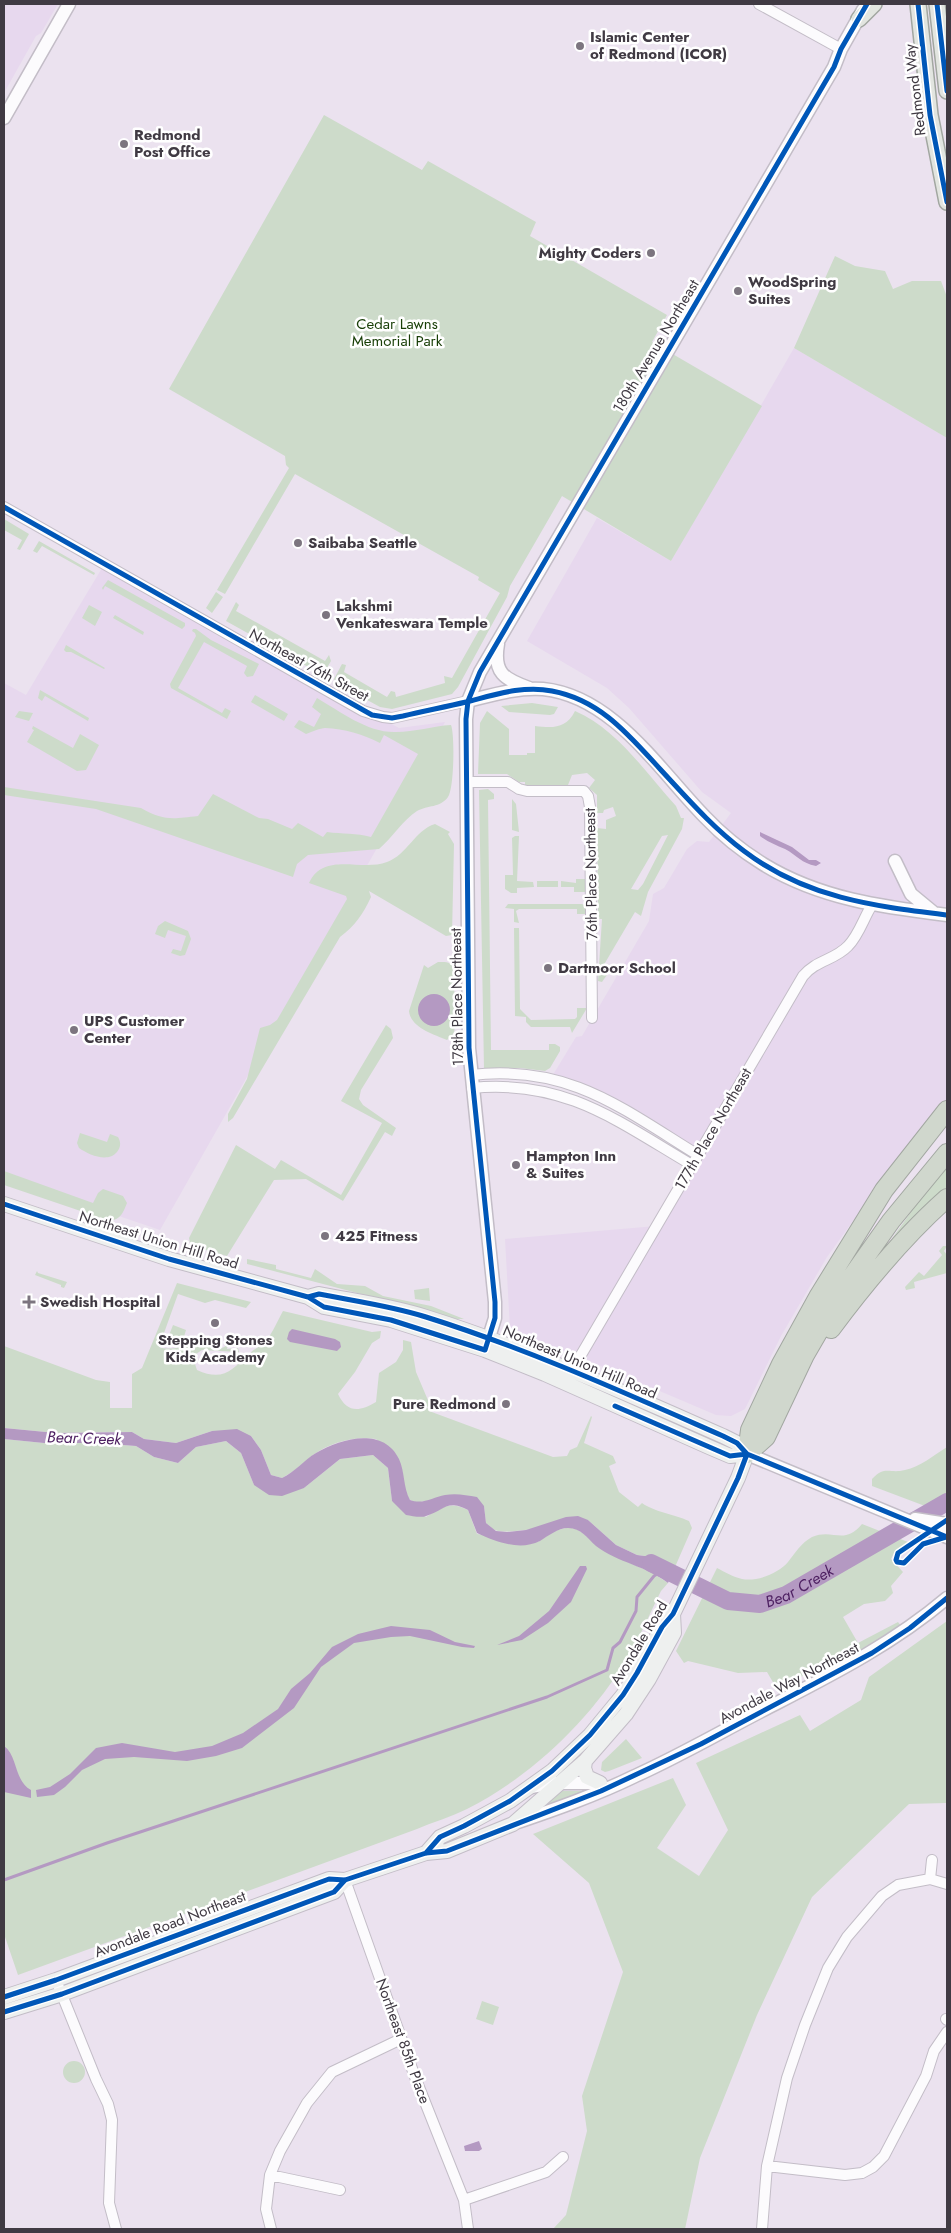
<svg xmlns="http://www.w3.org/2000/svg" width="951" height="2233" viewBox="0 0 951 2233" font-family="Jost,sans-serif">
	<rect width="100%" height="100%" fill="#ebe2ef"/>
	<path fill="#e7d8ee" d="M4,4H58L41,33L36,36L4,93Z
		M794,348L947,438V1110L874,1192L827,1257L781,1336L745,1409L731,1416L716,1415L575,1355L514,1332L510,1329L505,1239L656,1226L698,1155L610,1101L551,1078L576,1037L582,1036L649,921L653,894L664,888L687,849L697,841L709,842L731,813L702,792L629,708L607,688L527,641L597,518L671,561Z
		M102,568L399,728L445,722L381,841L160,1230L4,1177V683L26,695Z"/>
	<path fill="#cddbca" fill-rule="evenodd" d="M324,115L422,170L428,161L536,222L530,236L667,315L652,342L762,406L671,561L562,496L510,586L507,597L458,687L452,694L392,709L380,707L336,683L334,679L342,664L346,665L344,672L387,697L391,691L395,692L396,697L445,683L444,676L452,678L500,593L478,580L479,577L295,474L225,594L217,590L289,468L286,465L285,456L169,389Z
		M835,256L855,266L885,271L893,289L912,281H941L947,297V438L794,348Z
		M4,519L29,534L20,550L17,549L22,540L4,530Z
		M39,541L95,573L94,575L42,546L37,553L33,551Z
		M108,580L185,623V626L182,629L105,586L103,590L102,588Z
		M216,592L223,597L212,613L206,608Z
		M236,602L239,605L236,611L325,661L329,655L331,661L324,673H319L226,621Z
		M89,605L102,612L95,626L82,618Z
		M115,615L144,632L143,635L113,618Z
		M193,629H196L211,640L259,664L253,676L247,677L244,673L247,666L204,642L178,688L222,713L225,708L231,711L227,719L171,688L170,684L196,636L195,633L192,631Z
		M66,645L105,668L104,669L71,652H66L64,650Z
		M40,690L89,718L88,721L45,696L42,701L38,698Z
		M255,695L288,714L284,721L251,702Z
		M317,698C341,712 368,733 396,732C415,732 433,726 451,725C455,735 454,789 448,797C440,808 428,805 417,811C403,820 392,838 379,849L308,855L297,864L293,877L96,809L4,795V787L141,808C164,821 172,819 198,816L213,794L259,818L268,819L292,829L298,823L323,837L327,832C342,834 357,833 371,837L418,754L384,735L380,743C362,734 345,729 325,728C321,728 311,732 306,734L294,727L299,720L314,727L321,714L312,707Z
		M532,703L558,707L554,714L550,715L509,712L501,706Z
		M19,711L33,713L29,721L15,717Z
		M487,711L509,729V755H527V753H535V726C553,728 566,729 575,711C617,729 646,773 676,806L681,818H684L682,829L648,892L641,916L635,912L602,968L609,972L602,982L598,981L602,919H598L597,828L606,829V820L616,816L613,807L604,810L603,813H597V795L589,788L595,780L587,773L572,775L568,785L561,787L525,786V782H519L507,774H478L480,723ZM668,835L643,884L638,890L631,889L662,836Z
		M33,726L73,748L80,734L99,745L86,770L77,771L27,742L34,730L32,729Z
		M488,789L494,794V799L488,800L491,1050H549V1044H555L560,1047V1051L550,1068L545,1071L520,1068L484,1069L479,790Z
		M512,799L516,804L519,832L512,830Z
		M435,824L450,832L448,834L454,844L452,935L446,936L369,891L371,897C363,914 355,926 340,937L233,1118L228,1122V1114L247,1079L260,1028L270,1025L277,1020L347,899L346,896L309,883C324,851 361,872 387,862C407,855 415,830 435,824Z
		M515,836H519L517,881L533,882L534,887L517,888V893H511L505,889V875H513L512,838Z
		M576,879H586L588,889L585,892H574V887H561V881L576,883Z
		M537,881H558V887H537Z
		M508,904H582L586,906V914H577V909H519L516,911L519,923L514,922V909L505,908Z
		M165,921L188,931L191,939L185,955L180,956L171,953L173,949L181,951L186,936L168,930L165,938L155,934L158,926Z
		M514,928H519L520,1009L531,1020L575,1019L577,1017V1008H587L572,1033L570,1027H531L526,1022V1017L515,1016Z
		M438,962C447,962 452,961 454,971L455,1026L454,1033L447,1040C433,1034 411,1028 409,1011L424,965L428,968Z
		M386,1025L391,1029L393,1038L361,1090L359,1099L363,1105L396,1128L392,1136L385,1132L343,1201L306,1179L274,1180L227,1256L195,1247L190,1243L189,1238L236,1145L275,1169L281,1160L341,1195L382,1123L341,1101Z
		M80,1133L107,1142L110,1134L118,1137C121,1142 121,1147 117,1152C108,1163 89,1155 79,1148L77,1143Z
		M947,1166V1188L888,1244L931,1184Z
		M4,1171L93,1203L98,1193L103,1189L123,1196L127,1203C123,1213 121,1219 110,1221L4,1185Z
		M943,1246H947L944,1251L947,1255V1273L914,1282L915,1288L906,1290L905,1287L919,1272L924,1276L942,1255L939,1251Z
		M247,1259L276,1265V1269L311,1278L315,1269L337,1284L365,1286L383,1296L431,1306L464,1319H456L247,1264Z
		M37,1271L38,1273L67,1282L64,1288L61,1287V1285L35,1275Z
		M177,1283L251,1302L246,1308L215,1300L205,1303L178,1294L159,1347C175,1353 192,1340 208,1346L213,1343L215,1348L220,1349L226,1346L227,1339L234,1335L233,1339L229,1340L227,1349L238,1348L239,1352L202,1350L196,1354L194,1361L197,1370C223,1382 232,1370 250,1353C255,1348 262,1346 266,1341C273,1332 278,1320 283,1311L372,1332L381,1331L380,1338L372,1343L355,1372L338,1394C347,1413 359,1412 376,1402L379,1373L396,1362L403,1350V1340L411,1342L416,1372L430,1405L427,1407L429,1411L553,1457L567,1456L570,1450L577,1447L591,1416L592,1417L584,1443L613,1456L616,1463L609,1466L619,1492L638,1507L642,1503C652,1511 676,1515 689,1521L692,1528L675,1567L664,1563L659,1558L637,1555L616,1545L588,1520C571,1522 508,1536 495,1530C492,1529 489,1525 486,1523L484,1506L424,1501L417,1503L410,1500L405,1490L402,1470L376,1439C355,1436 331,1442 313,1455C303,1463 294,1472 282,1478L271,1475L261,1450L251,1436L212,1431L176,1443L144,1439L132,1432L56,1433L4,1428V1346L96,1380L110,1382V1408H132V1374L142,1368Z
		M429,1288L430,1301L415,1299L414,1290Z
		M173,1325L186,1330L182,1343L168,1338Z
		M4,1439L44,1443H97L136,1446L154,1457L178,1463L196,1447L226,1441L241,1453L254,1485L304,1488L340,1459L373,1455L388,1468L392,1501L426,1517C443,1507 449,1501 468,1510L477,1534L538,1542C546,1536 556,1529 566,1528C581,1526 588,1540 599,1547C621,1562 647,1567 668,1583L661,1591C650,1613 640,1637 627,1659C589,1721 532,1776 467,1809C451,1817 433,1822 417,1829L18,1975L4,1934Z
		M947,1447V1504L937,1500L925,1506L872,1486V1479C885,1465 889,1474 905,1470C920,1467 934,1455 947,1447Z
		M862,1524L908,1542L894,1553L891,1559L903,1572L891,1586L893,1593L885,1601L864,1604L843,1617L858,1643L898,1622L901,1626L888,1636L834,1664L818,1668L777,1689L767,1672L738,1673L688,1661L684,1663L676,1651L717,1568C725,1572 733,1577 742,1579C757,1582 779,1573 788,1562C796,1552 801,1543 812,1537C833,1528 844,1546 862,1524Z
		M947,1621L946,1803L909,1804L812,1897L757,2015L700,2158L685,2229H553L566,2215L587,2131L582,2096L623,1972L589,1883L533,1834L673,1778L686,1805L657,1848L699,1876L728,1830L696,1763L800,1715L810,1731L861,1700L869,1677Z
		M626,1739L642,1758L609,1771L605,1772L601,1770L602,1762Z
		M559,1791H584L586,1793L539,1808Z
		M482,2001L499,2007L493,2025L476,2019Z
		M63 2072a11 11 0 1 1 22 0a11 11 0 1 1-22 0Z"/>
	<path fill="#b499c2" d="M760,832L792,847L809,860H816L821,863L816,866C801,863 798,856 785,849C776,845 768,842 760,836Z
		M418 1010a16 16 0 1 1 32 0a16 16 0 1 1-32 0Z
		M292,1329L335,1339L340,1342L341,1347L337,1351L290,1342L287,1339L289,1332Z
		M4,1428L56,1433L132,1432L144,1439L176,1443L212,1431L237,1429L251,1436L261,1450L271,1475L282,1478C295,1472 304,1460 316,1453C340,1439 383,1426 399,1459C405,1472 403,1487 410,1500C423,1505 433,1497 445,1495C456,1493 466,1495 477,1497L484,1506L486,1523L496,1531L507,1532L526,1530L566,1517L578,1516L588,1520L616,1545L637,1555L659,1558L664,1563L675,1567L668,1583C647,1566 618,1563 596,1546C587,1538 581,1528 568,1528C558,1528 548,1536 540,1541C520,1551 496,1542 477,1533L468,1510C446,1499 446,1510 426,1516C421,1518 412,1516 406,1515L392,1501L388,1468L373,1455L340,1459L304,1488L282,1496L269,1495L254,1485L241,1453L226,1441L196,1447L178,1463L154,1457L136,1446L97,1443H44L4,1439Z
		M947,1493V1506L936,1510L925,1506Z
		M580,1566H586L587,1569L571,1602L548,1623L522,1640L497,1645L519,1636L549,1611Z
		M391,1626L430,1630L455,1642L475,1646L474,1648L462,1647L410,1636L391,1637L354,1643L321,1667L294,1708L242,1748L216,1756L187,1761L134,1757L105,1759L82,1770L65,1787L54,1795L37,1797L36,1790L50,1787L70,1774L96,1748L122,1743L175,1752L212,1746L243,1733L278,1709L291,1689L310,1673L332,1647L358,1634Z
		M4,1746C18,1756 14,1781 31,1790V1798L4,1792Z
		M479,2141L482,2149L479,2151H465L464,2146Z"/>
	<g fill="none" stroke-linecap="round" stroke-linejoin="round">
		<path stroke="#b499c2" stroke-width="3" d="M4,1880L107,1843L547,1697L607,1670L613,1648L620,1642L636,1611L637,1597L654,1576L660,1572"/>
		<path stroke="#b499c2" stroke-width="18" id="s1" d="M651,1563L728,1601L760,1604L786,1595L947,1502"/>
		<defs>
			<path id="minor" d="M759,4L841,49
				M4,507L363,711L383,717L392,718L468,701
				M466,782H508L519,789L527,791H584L588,796L590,807L592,1018
				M471,1075C568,1064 620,1107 698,1155
				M472,1088C565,1079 617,1121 692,1165
				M574,1372L581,1355L803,976C816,960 835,960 848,946C859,935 864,917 872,905
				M930,1879L932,1860
				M345,1880L415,2077L464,2200
				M56,1980L96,2079L108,2104L112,2120L109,2203L116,2229
				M946,2019L947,2020
				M767,2166L845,2175L862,2173L873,2167L884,2156L926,2076L934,2051L947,2032
				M270,2175L340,2190
				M271,2229L266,2209L270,2175L280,2151L307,2103L332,2072L401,2039
				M468,2229L464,2200L546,2172L563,2157
				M762,2229L767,2166L787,2078L805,2025L828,1968L847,1937L882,1896L898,1885L930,1879L947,1884"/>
			<path id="tertiary" d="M4,118L69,4
				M498,644C493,673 504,679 529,688
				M468,701C492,695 518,687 543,689C613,696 659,770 705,817C722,835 742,851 763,864C820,899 883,907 947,915
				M895,861L911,894L934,913
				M486,1347L495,1318V1302L469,1048L466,719L468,701L480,672L834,67L841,49L863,10
				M747,1454L947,1537
				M915,1519L947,1524
				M531,1787L554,1783H600
				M515,1823C556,1809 596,1795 635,1776C684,1754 729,1727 777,1703C837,1672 895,1642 947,1598"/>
			<path id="secondary" d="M4,1204L169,1259L308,1297L324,1307L391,1320L485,1350L545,1374L709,1447L730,1456L747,1454
				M308,1297L319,1294C354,1301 392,1306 426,1317C528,1349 625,1393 723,1436L737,1443L747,1454
				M585,1761L584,1768L587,1777L600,1783
				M426,1853L440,1837L464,1826L510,1801L552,1771L590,1735L623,1695L637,1673L662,1627L673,1614L738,1478L747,1454
				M4,1997L56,1980L329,1879L345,1880L426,1853L447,1851L513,1824L585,1761L626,1714L649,1679L674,1633L673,1614
				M4,2012L62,1994L334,1892L345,1880"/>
			<path id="primary" d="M918,4L930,115L947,202
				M937,4L947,91
				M859,19L874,4"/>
			<path id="motorway" d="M831,1329C866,1282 903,1237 947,1198
				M747,1454L750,1430L781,1364L818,1297L884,1190L947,1110
				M747,1454L766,1437L805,1355L845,1286L891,1221L947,1153"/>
		</defs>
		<use href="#minor" stroke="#c3bdc7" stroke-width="12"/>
		<use href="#tertiary" stroke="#c3bdc7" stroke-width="15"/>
		<use href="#secondary" stroke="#c3bdc7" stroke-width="16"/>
		<use href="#primary" stroke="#a2a7a1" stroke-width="18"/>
		<use href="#motorway" stroke="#a2a7a1" stroke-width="20"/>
		<use href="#minor" stroke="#fcfbfd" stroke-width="10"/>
		<use href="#tertiary" stroke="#fcfbfd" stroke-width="12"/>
		<use href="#secondary" stroke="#eef0ef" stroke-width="14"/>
		<use href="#primary" stroke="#e2e5e0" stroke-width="15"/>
		<use href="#motorway" stroke="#d0d7cd" stroke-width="18"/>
		<defs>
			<path id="cycleway" d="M918,4L930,115L947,202
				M937,4L947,91
				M4,507L372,715L392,718L403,716C424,711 445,707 466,702C494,695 523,685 552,691C600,700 628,734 660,769C687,798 712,827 744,851C806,898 873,906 947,915
				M4,1204L169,1259L308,1297L324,1307L391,1320L485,1350L495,1318V1302L469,1048L466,719L468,701L480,672L834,67L841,49L867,4
				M308,1297L319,1294C354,1301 392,1306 426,1317C528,1349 625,1393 723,1436L737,1443L747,1454L947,1537
				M615,1406L730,1456L747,1454
				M946,1537L923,1544L904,1563L897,1562L896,1560L898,1553L947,1520
				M426,1853L440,1837L464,1826L510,1801L552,1771L590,1735L623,1695L637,1673L662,1627L673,1614L738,1478L747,1454
				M4,1997L56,1980L329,1879L345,1880L426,1853L447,1851L601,1791L701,1744L872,1653L910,1628L947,1598
				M4,2012L62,1994L334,1892L345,1880"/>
		</defs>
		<use href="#cycleway" stroke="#fff" stroke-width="8"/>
		<use href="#cycleway" stroke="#0057b8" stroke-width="5"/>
	</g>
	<g fill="#7c757f" stroke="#fff" stroke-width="2">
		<circle cx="580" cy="46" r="5"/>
		<circle cx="124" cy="144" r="5"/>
		<circle cx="651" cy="253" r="5"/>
		<circle cx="738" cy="291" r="5"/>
		<circle cx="298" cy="543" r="5"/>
		<circle cx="326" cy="615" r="5"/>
		<circle cx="548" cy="968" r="5"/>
		<circle cx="74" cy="1030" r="5"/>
		<circle cx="516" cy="1165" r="5"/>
		<circle cx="325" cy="1236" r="5"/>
		<path d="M26.5 1294.5h5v5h5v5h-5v5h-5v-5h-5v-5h5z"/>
		<circle cx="215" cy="1323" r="5"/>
		<circle cx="506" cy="1404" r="5"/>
	</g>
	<g text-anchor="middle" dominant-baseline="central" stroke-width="5" stroke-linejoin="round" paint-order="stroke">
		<g font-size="15" font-weight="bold" fill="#403a43" stroke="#fff" text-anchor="start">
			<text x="590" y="37">Islamic Center<tspan x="590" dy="17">of Redmond (ICOR)</tspan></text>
			<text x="134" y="135">Redmond<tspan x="134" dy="17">Post Office</tspan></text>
			<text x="641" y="253" text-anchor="end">Mighty Coders</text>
			<text x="748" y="282">WoodSpring<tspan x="748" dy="17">Suites</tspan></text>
			<text x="308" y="543">Saibaba Seattle</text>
			<text x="336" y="606">Lakshmi<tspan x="336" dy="17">Venkateswara Temple</tspan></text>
			<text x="558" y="968">Dartmoor School</text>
			<text x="84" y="1021">UPS Customer<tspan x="84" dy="17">Center</tspan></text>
			<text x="526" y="1156">Hampton Inn<tspan x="526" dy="17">&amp; Suites</tspan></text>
			<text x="335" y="1236">425 Fitness</text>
			<text x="40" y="1302">Swedish Hospital</text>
			<text x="215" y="1340" text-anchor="middle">Stepping Stones<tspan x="215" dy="17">Kids Academy</tspan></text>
			<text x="496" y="1404" text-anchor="end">Pure Redmond</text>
		</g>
		<g font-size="15" fill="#403a43" stroke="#fff">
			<text transform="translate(915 90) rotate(-97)">Redmond Way</text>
			<text transform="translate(656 346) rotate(-59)">180th Avenue Northeast</text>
			<text transform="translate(309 665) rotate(29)">Northeast 76th Street</text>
			<text transform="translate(591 874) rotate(-91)">76th Place Northeast</text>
			<text transform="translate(457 997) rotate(-91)">178th Place Northeast</text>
			<text transform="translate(713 1129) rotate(-60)">177th Place Northeast</text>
			<text transform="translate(159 1240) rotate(17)">Northeast Union Hill Road</text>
			<text transform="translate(580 1362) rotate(23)">Northeast Union Hill Road</text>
			<text transform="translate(639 1643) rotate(-59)">Avondale Road</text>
			<text transform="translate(789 1683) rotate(-28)">Avondale Way Northeast</text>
			<text transform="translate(170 1924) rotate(-21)">Avondale Road Northeast</text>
			<text transform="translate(403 2041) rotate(70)">Northeast 85th Place</text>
		</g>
		<g font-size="15" fill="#183e07" stroke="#fff">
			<text x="397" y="324">Cedar Lawns<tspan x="397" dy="17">Memorial Park</tspan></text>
		</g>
		<g font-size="16" font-style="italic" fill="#4f2263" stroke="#fff">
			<text transform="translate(84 1438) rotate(2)">Bear Creek</text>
			<text stroke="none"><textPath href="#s1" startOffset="161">Bear Creek</textPath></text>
		</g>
	</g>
	<rect width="951" height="2233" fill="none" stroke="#403a43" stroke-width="10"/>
</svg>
